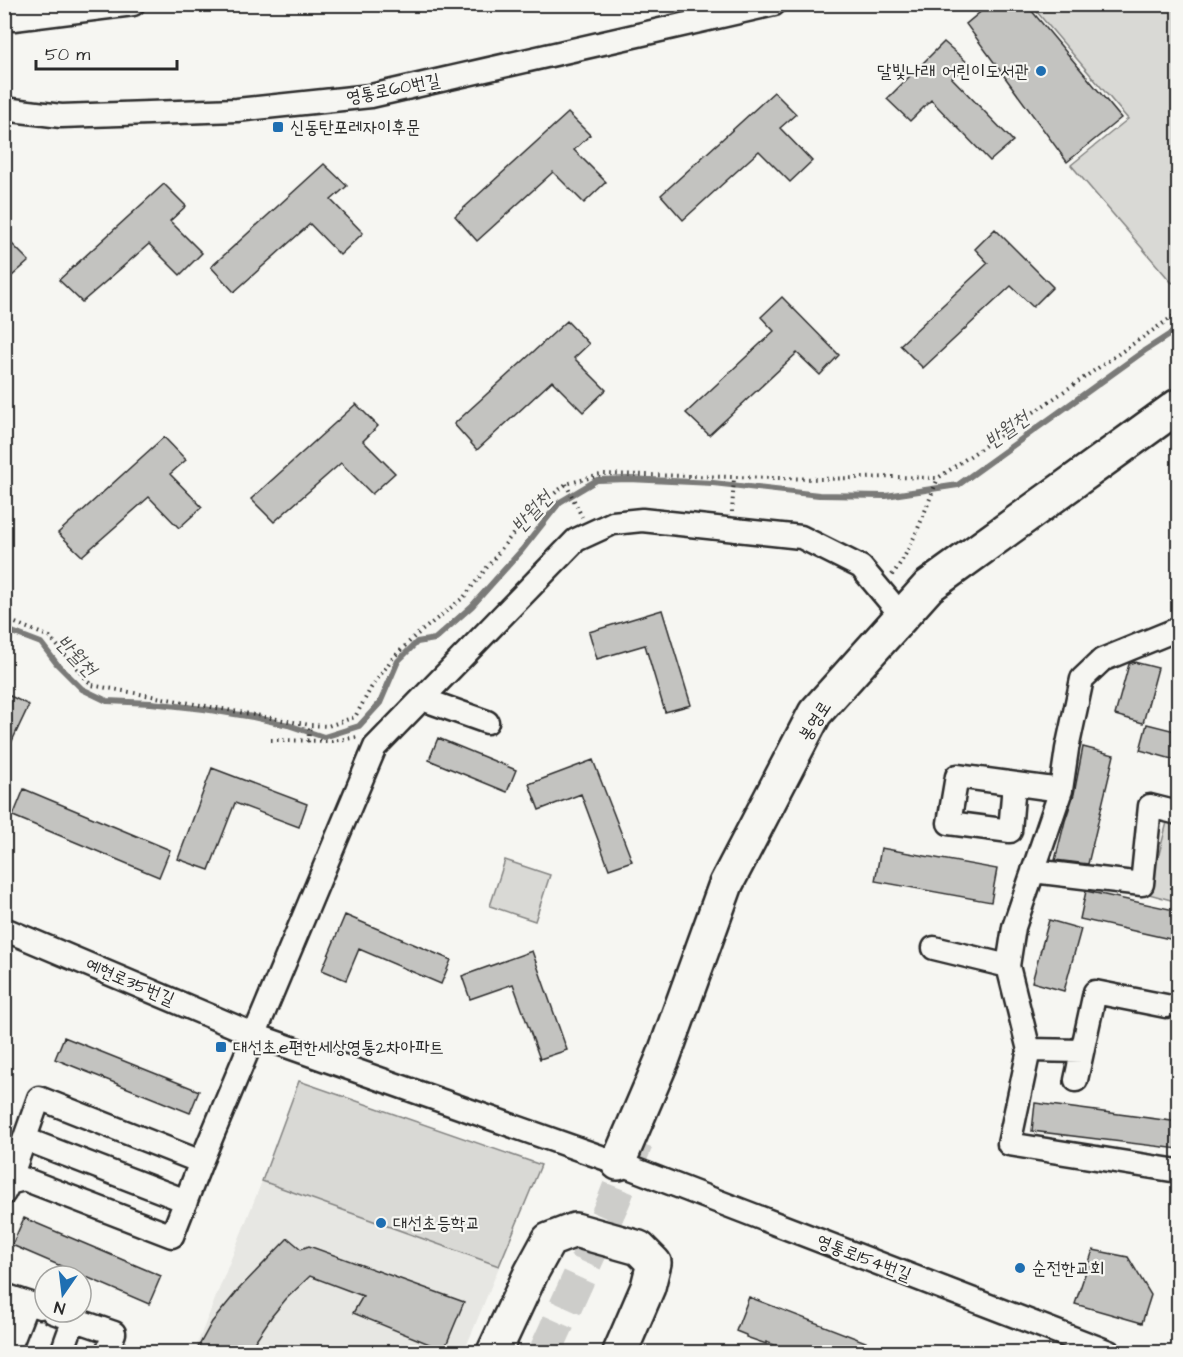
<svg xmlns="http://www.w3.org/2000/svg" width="1183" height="1357" viewBox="0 0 1183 1357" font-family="'Architects Daughter','Poor Story',sans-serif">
	<rect width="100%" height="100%" fill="#f6f6f2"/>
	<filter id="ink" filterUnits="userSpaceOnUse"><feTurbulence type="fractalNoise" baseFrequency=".0167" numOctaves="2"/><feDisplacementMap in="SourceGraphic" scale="12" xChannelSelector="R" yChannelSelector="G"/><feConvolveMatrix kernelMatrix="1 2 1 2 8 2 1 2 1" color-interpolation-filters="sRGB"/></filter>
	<g filter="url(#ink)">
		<path fill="#e7e7e3" d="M299,1081L541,1165L464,1352H194L262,1181Z"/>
		<path fill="#d9d9d5" stroke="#828280" stroke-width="1.5" d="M1031,5H1178V279L1172,283L1071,165L1128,119Z
			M1168,818L1178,819V902L1149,894Z
			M505,860L550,875L535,921L490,906Z
			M299,1081L541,1165L499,1266L262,1181Z"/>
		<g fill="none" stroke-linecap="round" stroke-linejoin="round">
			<path stroke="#7a7a78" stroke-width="6" d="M4,631L7,630L41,643L57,664L82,689L107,701L151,703L204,709L253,717L288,725L324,737L359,726L380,703L398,661L417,642L435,639L472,606L522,550L560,502L597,480L629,479L713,483L819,495L886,496L958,485L1144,351L1178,329"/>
		</g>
		<path fill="#c3c3c0" stroke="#2b2b2b" stroke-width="1.5" d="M990,4H1026L1121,118L1067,162L966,24Z
			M944,42L968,63L952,78L1013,141L990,161L931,100L910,121L887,99Z
			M774,92L796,114L780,128L812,161L790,182L759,151L683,220L661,195Z
			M568,113L590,135L574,150L606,182L584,203L553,172L477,241L455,216Z
			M324,164L347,186L331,200L363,233L340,255L310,224L234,292L211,267Z
			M164,184L186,206L170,221L202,253L180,275L149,244L82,302L59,280Z
			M995,229L1053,287L1033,307L1011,286L923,368L900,345L988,263L975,249Z
			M4,236L29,261L4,283Z
			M782,297L839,355L820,375L797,353L709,435L686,413L774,331L761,317Z
			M567,321L589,344L574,358L606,390L583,412L552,381L477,450L454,424Z
			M356,404L378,426L363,441L395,473L372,494L341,463L274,522L251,499Z
			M164,437L186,460L170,474L202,507L179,528L149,497L82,556L58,533Z
			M662,610L691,705L665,712L645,645L597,659L589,632Z
			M1134,662L1158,668L1143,723L1115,715L1129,664Z
			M4,693L29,705L4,758Z
			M1147,724L1179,732V761L1140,750Z
			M438,738L516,770L507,792L429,760Z
			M1083,747L1114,755L1088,864L1055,860L1065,821L1074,794Z
			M593,760L632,861L609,869L581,794L539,810L529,784Z
			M212,768L307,804L299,827L235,803L209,870L178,859Z
			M24,789L170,850L159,877L13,816Z
			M881,848L997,869L991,902L875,881Z
			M1086,891L1179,911V941L1080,919Z
			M345,915L451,960L441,984L359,949L346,980L322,970Z
			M1049,920L1081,929L1064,991L1032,982Z
			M532,951L567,1050L540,1059L513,984L470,999L462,976Z
			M64,1037L199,1091L190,1113L55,1059Z
			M1035,1103L1179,1122V1149L1032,1131Z
			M24,1218L161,1276L149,1304L12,1245Z
			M288,1238L301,1249L309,1246L464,1302L444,1350L353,1313L363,1296L310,1276L286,1299L272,1316L247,1353H195L212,1322L239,1289Z
			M1093,1250L1128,1257L1151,1295L1142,1323L1075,1304Z
			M749,1297L889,1351V1353H798L766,1342V1344L746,1337V1335L736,1331Z"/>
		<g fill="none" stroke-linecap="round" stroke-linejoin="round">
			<path stroke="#cdcdca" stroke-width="33" stroke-dasharray="33 16" stroke-linecap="butt" d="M545,1352L614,1200L639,1136"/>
			<defs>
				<path id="minor" d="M14,19L133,4
					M4,109L61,116L237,110L371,96L774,4
					M1178,629L1102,660L1082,679L1067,749L1061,790L1014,927L1008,966L1029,1050L1009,1144L1178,1171
					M422,699L487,722
					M1014,784L1010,831L949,823L957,776L1061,790
					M1033,871L1142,884L1150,806L1178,813
					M4,929L255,1035L618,1163L1109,1352
					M934,948L1008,966
					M1029,1050L1082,1051
					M1076,1080L1095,992L1166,1006
					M25,1139L186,1201
					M9,1183L39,1098L201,1162
					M4,1193L9,1183L24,1179L172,1236L201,1162L375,747L576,540L613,523L642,520L801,537L861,567L902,616
					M4,1295L40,1307
					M53,1312L114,1333L107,1352
					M8,1352L27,1303
					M62,1352L74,1319"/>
				<path id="highway" d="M618,1163L663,1058L726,884L815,713L929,586L1178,406
					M494,1352L531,1273L549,1240L575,1230L639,1248L654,1263L648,1287L620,1352"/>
			</defs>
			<use href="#minor" stroke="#2b2b2b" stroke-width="27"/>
			<use href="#highway" stroke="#2b2b2b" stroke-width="38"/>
			<path stroke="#2b2b2b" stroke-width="4" stroke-dasharray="1.5 4.5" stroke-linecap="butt" d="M566,484L582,517
				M732,512L734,477
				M892,575C913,548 925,510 938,478
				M4,624L13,622L50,637L91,685L310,725L328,726L355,717L371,688L392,659L414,637L464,597L526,517L566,484L604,474L820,479L894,477L938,478L1178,313
				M271,740L332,741L358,737
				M308,742L310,725"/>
			<use href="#minor" stroke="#f6f6f2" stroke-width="22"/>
			<use href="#highway" stroke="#f6f6f2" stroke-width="33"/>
		</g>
	</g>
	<g fill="#1f6fb2" stroke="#f6f6f2" stroke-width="2">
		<circle cx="1041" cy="71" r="6"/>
		<rect x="272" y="121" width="12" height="12" rx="3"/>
		<rect x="215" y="1041" width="12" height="12" rx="3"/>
		<circle cx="381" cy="1223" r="6"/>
		<circle cx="1020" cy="1268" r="6"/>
	</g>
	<g text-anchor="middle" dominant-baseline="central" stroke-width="4.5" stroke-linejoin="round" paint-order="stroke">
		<g font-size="18" fill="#2b2b2b" stroke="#f6f6f2" text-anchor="start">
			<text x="1029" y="71" text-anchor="end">달빛나래 어린이도서관</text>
			<text x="290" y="127">신동탄포레자이후문</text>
			<text x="233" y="1047">대선초.e편한세상영통2차아파트</text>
			<text x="393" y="1223">대선초등학교</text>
			<text x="1032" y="1268">순전한교회</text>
		</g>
		<g font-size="18" fill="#2b2b2b" stroke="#f6f6f2">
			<text transform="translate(393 89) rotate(-11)">영통로60번길</text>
			<text transform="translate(815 721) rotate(-57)">봉영로</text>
			<text transform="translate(130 982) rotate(23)">예현로35번길</text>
			<text transform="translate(864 1258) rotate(21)">영통로154번길</text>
		</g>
		<g font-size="20" font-style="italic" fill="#525251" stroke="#f6f6f2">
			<text transform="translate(1007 430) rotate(-35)">반월천</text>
			<text transform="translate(532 512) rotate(-47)">반월천</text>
			<text transform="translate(76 656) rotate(46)">반월천</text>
		</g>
	</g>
	<rect width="1183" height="1357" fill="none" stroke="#f6f6f2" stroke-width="24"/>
	<rect x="12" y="12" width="1159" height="1333" fill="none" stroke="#2b2b2b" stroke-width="2" filter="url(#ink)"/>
	<g transform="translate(63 1294) rotate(194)"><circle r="28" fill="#f6f6f2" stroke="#a5a5a2" stroke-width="1.5"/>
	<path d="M0-4.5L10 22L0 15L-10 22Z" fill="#1f6fb2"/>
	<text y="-9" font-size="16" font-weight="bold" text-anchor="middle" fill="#2b2b2b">N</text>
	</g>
	<path d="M36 60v9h141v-9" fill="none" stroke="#2b2b2b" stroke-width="3"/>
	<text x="45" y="60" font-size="18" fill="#2b2b2b" stroke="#f6f6f2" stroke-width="4.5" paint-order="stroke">50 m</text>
</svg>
